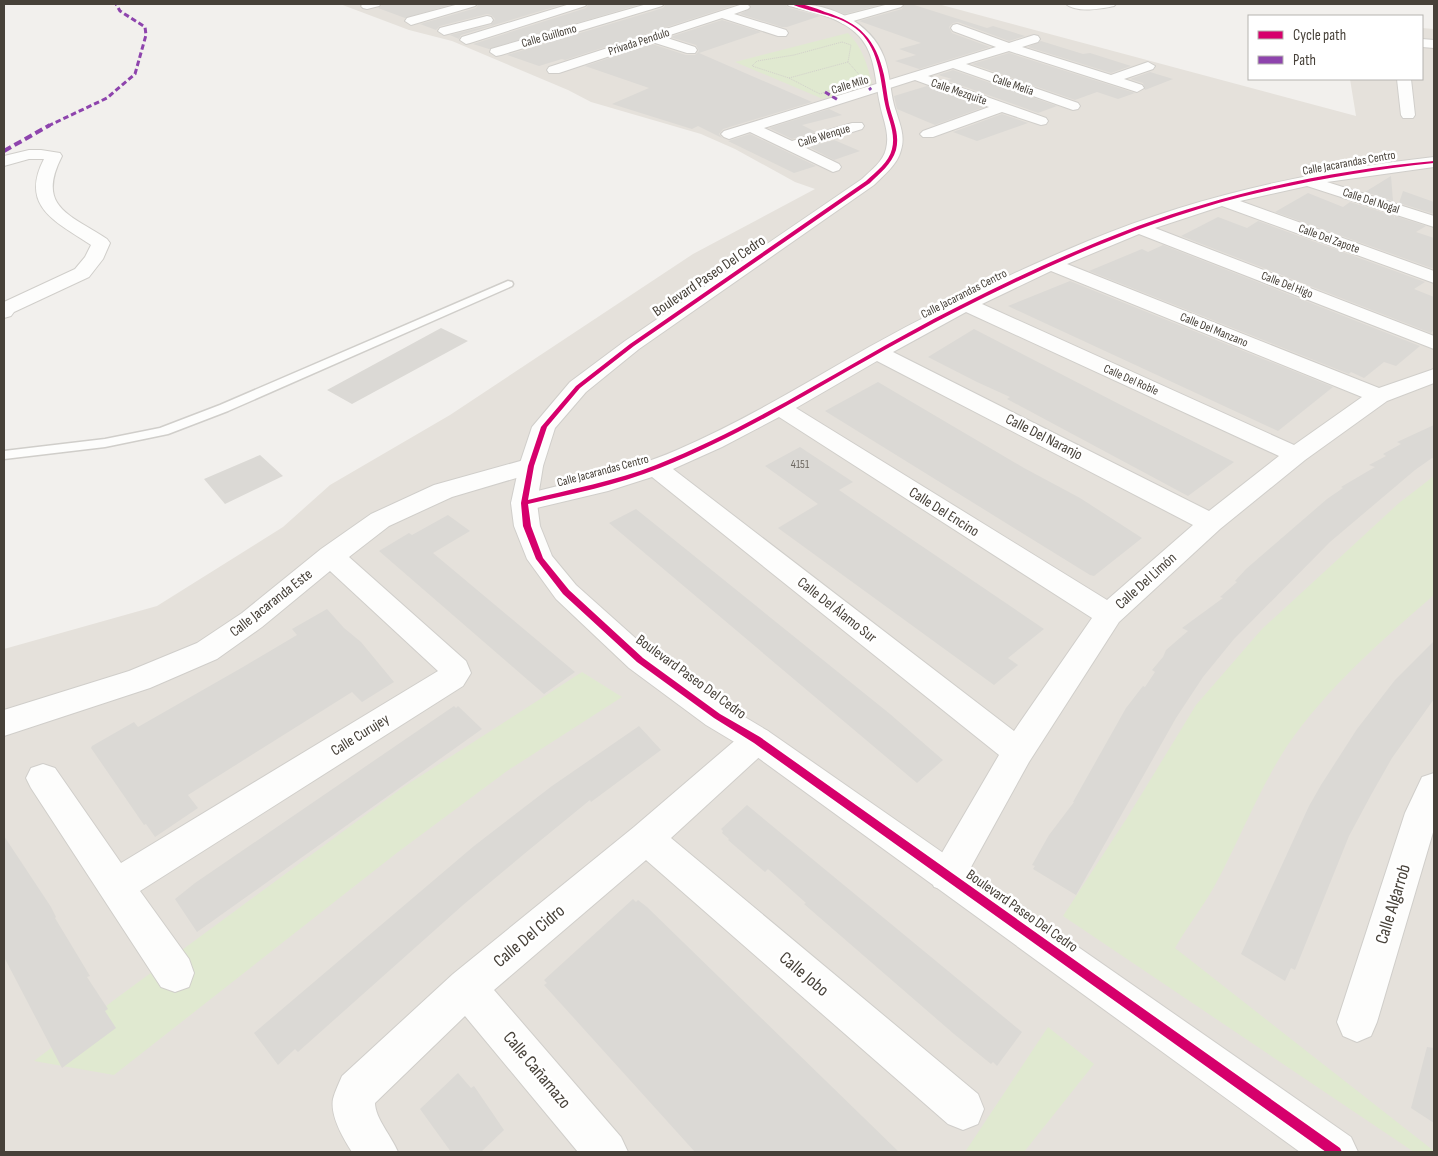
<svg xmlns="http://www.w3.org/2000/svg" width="1438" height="1156" viewBox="0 0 1438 1156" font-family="'Sofia Sans Condensed',sans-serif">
	<rect width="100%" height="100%" fill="#f2f0ed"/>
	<path fill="#e5e1db" d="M340,4H938L1356,116L1350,79H1422V28L1434,29V1152H4V649L157,606L283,527L330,485L450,415L693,254L815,189L795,182L735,149L701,134L591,102L568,90L452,41L409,30Z"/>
	<path fill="#e0e9d0" d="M848,33C863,48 867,64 872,84L823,99L735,62Z
		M1434,476V595C1382,640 1326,689 1287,746C1258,791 1239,841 1214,887C1202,908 1187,927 1175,948L1434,1151L1414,1152L1063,916L1127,818L1196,705L1262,629L1399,503Z
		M582,672L622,697L507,771L398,852L114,1075L34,1061L114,1000L402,788Z
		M1048,1027L1094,1064L1024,1152H965Z"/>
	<path fill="#dbd9d5" d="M383,4H453L405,18L378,8Z
		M479,4H564L461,35L459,39L450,35L491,25L495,19L491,15L487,14L440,26L436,30L420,24L476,8Z
		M589,4H641L489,49L473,44L586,8Z
		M666,4H738L565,60L562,59L539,66L507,55L663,8Z
		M749,4H785L789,8L820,16L787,27H782L740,14L751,8Z
		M815,4H883L845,14Z
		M904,4H911L987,28L993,26L1025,36L1009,41L958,22L953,23L949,27L952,33L990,47L919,69L895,61L916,55L899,49L921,43L859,21L902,9Z
		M722,20L761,32L699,53L812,102L723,129L719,134L722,138L698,126L692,129L612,104L649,88L585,66L652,44L686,55H695L699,51L696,45L670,37Z
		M1041,41L1083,54L1090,53L1131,66L1111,73L1028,47Z
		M1009,53L1135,93L1118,99L1097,92L1075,100L972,64Z
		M953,70L1057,106L1038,113L946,80L952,79L938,75Z
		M1150,72L1173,79L1145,90L1143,83L1130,79Z
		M927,86L984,107L935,125L897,109L894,96Z
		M829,109L842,115L802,125L816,132L792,139L769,128Z
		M1002,114L1028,123L977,141L953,132Z
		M750,134L816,166L794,173L728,141Z
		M834,140L860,151L834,160L809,147Z
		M1391,176L1393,201L1365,192Z
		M1403,191L1434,202V214L1399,203Z
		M1308,193L1343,207L1350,202L1394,216V219L1395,216L1426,226L1416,232L1434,238V269L1275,212Z
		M1218,217L1247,228L1258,221L1425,282L1414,289L1434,297V329L1431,333L1181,236Z
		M1163,245L1420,346L1396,366L1384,362L1364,378L1351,372L1349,374L1089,271L1142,249L1148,252Z
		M1070,281L1333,387L1278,431L1008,306Z
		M441,328L468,341L352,404L327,390Z
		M974,329L1119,404L1234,462L1188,496L1007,399L1010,397L977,382L928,357Z
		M878,382L1024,468L1080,498L1142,538L1094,576L1090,575L825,411Z
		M1434,425V459L1432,458L1415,470L1330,542L1234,639L1203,677L1176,718L1076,895L1033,869L1035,866L1032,865L1049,835L1074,802H1073L1126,708L1143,686L1145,687L1155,672L1152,670L1163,657L1166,650L1188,631L1182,628L1223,598L1220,597L1237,582L1235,581L1246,569L1327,499L1343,488L1341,487L1375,467L1369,465L1386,456L1383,454L1401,444L1397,442Z
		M800,447L853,482L839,490L1044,629L1008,658L1018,665L994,685L778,528L818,504L765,466Z
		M260,455L283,476L225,504L204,479Z
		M636,509L890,714L943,760L917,783L609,523Z
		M448,515L470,531L433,553L575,672L544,694L379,551L409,533L412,535Z
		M327,609L344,628L361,642L394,682L362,702L352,692L188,795L198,808L155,837L146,824L144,825L91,748L92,746L134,722L138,727L243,667L297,635L292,629Z
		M1434,641V699L1392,758L1371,795L1349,836L1295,970L1291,968L1285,981L1241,954L1309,806L1321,785L1357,729L1395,680Z
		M454,706L456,708L458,706L482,729L197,932L175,899L195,883Z
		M639,726L661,750L591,802L590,800L524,854L463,905L298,1052L295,1049L278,1065L254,1033L474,846L552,786Z
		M747,805L1022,1032L997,1066L993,1062L991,1064L954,1034L804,904L806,903L768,869L765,872L728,840L729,839L722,833L723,831L721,829Z
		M4,836L51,907L56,917L55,918L90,976L87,977L108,1009L105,1011L116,1028L62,1068L4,957Z
		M633,899L636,902L638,900L647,907L899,1152H695L544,985L547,983L544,980Z
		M1427,1047L1434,1048V1123L1411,1108Z
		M458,1073L471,1088L474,1086L504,1130L481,1152H451L420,1109Z"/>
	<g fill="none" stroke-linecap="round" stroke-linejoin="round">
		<defs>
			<path id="service" d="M508,281L512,282L513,284L512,286L228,411L168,434L105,447L4,459V451L105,439L160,428L220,405Z"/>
			<path id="minor" d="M363,4H381L379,6L367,9L363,8L361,6Z
				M459,4H477L475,6L411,25L405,21L407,18Z
				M647,4H664L662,6L501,55L496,56L490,52L491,49Z
				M743,4L748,5L750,7L748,9L734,14L786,30L788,33L786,36H778L722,18L664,37L695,47L697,50L695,53H687L652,42L559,73H549L547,70L549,67Z
				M889,4L903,5L901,7L843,24L837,20L839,17Z
				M1066,4H1116L1114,6C1102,9 1076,13 1066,4Z
				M957,24L1009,43L1034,35L1038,36L1040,39L1038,42L1022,47L1111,75L1148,62L1155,66L1153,69L1124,79L1142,85L1144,88L1137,92L1009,51L966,64L1078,103L1080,106L1078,109L1073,110L953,68L928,76L1046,118L1048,121L1046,124L1041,125L1002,112L933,137H923L920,134L923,131L989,107L915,80L764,128L792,141L852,123H862L864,126L862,129L804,147L839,164L841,167L839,170L833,172L750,132L729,139L724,137L721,134L724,131L996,47L953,31L951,28L953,25Z
				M1422,39L1434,40V48L1422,47Z
				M1397,79H1411L1415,115L1413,118H1403L1401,115Z
				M29,150H41L60,153L62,156C36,207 69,214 107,239L110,243L103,259L89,277L14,312L11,316L4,318V302L75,269L85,257L91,245C57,222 19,207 44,159H29L4,166V156Z
				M1434,157V167L1327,182L1434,216V227L1307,186L1240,201L1434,271V283L1222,206L1155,228L1434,336V349L1139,234L1067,264L1379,388L1434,369V383L1387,401L1305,460L1220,529L1119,622L1029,762L960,887L947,891L934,887L929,875L999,755L652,477L608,491L524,511L515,509L511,503L515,497C570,482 624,473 677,450C744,421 806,383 869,347C940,308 1013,272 1088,241C1198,195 1316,170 1434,157ZM1051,271L1362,397L1294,445L982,304ZM966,312L1279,456L1209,511L893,352ZM877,361L1193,525L1107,600L796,408ZM779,417L1092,618L1014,731L673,469L722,447Z
				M531,458L540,461L543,466L540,471L452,497L389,526L349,557L466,661L471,673L463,686L140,891L189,959L194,973L189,987L175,992L161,987L31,788L26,778L31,768L43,764L55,768L121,863L438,671L330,571L262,627L217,659L150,688L4,736V710L129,671L197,643L242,613L321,549L371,514L434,485Z
				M757,727L768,731L773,740L768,749L671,838L978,1094L984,1109L978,1124L963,1130L948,1124L646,860L494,990L621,1137L628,1152H578L465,1016L375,1103C375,1118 392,1137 398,1152H352C343,1138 330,1116 333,1099C335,1091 339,1083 342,1076L453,974L634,827L746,731Z
				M1434,773V829L1377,1022L1371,1036L1357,1042L1343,1036L1337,1022L1405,813L1422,777Z"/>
			<path id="tertiary" d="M570,4H587L585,6L470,43L466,44L460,40L462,37Z
				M787,4C825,1 870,20 884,57C890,73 890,89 894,105C898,120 906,134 901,150C898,164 884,175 874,185L639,349L586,392L555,428L543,466L537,503L540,526L552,556L576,585L651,652L728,707L768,731L1351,1137L1358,1152H1300L746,749L706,725L629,668L556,599L527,559L514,526L511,503L519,466L532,427L570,382L625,341L862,179C871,170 883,162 886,149C890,133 883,120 880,104C875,82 876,54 859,36C841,17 813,12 789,6Z
				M487,16L491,17L493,20L491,23L444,35L438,31L440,28Z"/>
		</defs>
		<use href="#service" stroke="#d0ceca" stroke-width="3"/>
		<use href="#minor" stroke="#d0ceca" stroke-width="2"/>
		<use href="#tertiary" stroke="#d0ceca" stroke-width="2"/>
		<path stroke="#d2d0cb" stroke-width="1" stroke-dasharray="1 1" stroke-linecap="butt" d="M842,42L851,45L848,62L863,79L864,81L860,84L838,87L820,94L789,78L752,66L757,61L794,55Z
			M789,78L848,62"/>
		<use href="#service" fill="#fdfdfc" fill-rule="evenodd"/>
		<use href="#minor" fill="#fdfdfc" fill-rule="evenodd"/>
		<use href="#tertiary" fill="#fdfdfc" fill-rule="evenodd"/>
		<path stroke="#8e44ad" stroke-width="3" stroke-dasharray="5.5 3" stroke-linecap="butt" d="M864,81L871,90
			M825,92L838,100
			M48,126L107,98L135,74L146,35L145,27L120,11L116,4"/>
		<path stroke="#8e44ad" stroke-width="4" stroke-dasharray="8 4" stroke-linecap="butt" d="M4,151L50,125"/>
		<defs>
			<path id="cycleway" d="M791,4C802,3 815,8 825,12C860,23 876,39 884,75C886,85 887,95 889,105C893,121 900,134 896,150C892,164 879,174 870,183L634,346L580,388L547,427L534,466L528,500C571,489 615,481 656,465C762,423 857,357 959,306C1018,276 1077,249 1138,226C1233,191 1334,170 1434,161V163C1369,170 1305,181 1241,197C1152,220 1068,256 985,297C940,319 895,344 851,369C789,405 727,441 660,468C617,485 572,494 528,504L531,526L543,558L569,590L643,658L720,714L760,737L1340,1148L1342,1152H1326L754,743L714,718L637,662L563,594L536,559L523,526L521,503L528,466L541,427L576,386L630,344L866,181C876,172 889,162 892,149C896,133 888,119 885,104C880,77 879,46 855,28C836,14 812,13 791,4Z"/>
		</defs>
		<use href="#cycleway" stroke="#fff" stroke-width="3"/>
		<use href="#cycleway" fill="#d6006c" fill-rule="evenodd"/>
	</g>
	<g text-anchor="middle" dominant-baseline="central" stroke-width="5" stroke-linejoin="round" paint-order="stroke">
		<g font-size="12" fill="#474139" stroke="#fff">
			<text transform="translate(549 36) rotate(-16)">Calle Guillomo</text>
			<text transform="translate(639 42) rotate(-18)">Privada Pendulo</text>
			<text transform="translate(850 85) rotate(-17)">Calle Milo</text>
			<text transform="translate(1013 85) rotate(19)">Calle Melia</text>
			<text transform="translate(959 92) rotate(19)">Calle Mezquite</text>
			<text transform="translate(824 136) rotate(-17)">Calle Wenque</text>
			<text transform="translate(1349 163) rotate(-10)">Calle Jacarandas Centro</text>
			<text transform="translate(1371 201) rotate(18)">Calle Del Nogal</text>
			<text transform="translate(1329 239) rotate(20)">Calle Del Zapote</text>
			<text transform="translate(1287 285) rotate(21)">Calle Del Higo</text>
			<text transform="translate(964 294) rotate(-27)">Calle Jacarandas Centro</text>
			<text transform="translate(1214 330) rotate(22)">Calle Del Manzano</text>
			<text transform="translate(1131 380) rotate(24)">Calle Del Roble</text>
			<text transform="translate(603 471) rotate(-15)">Calle Jacarandas Centro</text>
		</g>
		<g font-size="12" fill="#6d6861">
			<text x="800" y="464">4151</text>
		</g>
		<g font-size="15" fill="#474139" stroke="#fff">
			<text transform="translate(709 276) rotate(-34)">Boulevard Paseo Del Cedro</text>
			<text transform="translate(1044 437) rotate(27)">Calle Del Naranjo</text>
			<text transform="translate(944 512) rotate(32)">Calle Del Encino</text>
			<text transform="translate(1146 581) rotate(-42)">Calle Del Limón</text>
			<text transform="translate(271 603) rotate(-38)">Calle Jacaranda Este</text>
			<text transform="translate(837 610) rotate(38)">Calle Del Álamo Sur</text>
			<text transform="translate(691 677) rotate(36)">Boulevard Paseo Del Cedro</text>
			<text transform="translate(360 735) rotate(-32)">Calle Curujey</text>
			<text transform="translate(1022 911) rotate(35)">Boulevard Paseo Del Cedro</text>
		</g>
		<g font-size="18" fill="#474139" stroke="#fff">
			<text transform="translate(1393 904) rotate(-73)">Calle Algarrob</text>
			<text transform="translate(529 936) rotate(-40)">Calle Del Cidro</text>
			<text transform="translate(804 974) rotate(40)">Calle Jobo</text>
			<text transform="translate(537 1070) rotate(50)">Calle Cañamazo</text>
		</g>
	</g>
	<rect width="1438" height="1156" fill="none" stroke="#474139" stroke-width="10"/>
	<rect x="1248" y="15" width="175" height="65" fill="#ffffff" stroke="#b5b3b0"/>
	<rect x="1258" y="31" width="25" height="8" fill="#d6006c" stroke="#b5b3b0"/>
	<text x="1293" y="40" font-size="15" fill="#474139">Cycle path</text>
	<rect x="1258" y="56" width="25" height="8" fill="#8e44ad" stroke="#b5b3b0"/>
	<text x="1293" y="65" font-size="15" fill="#474139">Path</text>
</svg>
